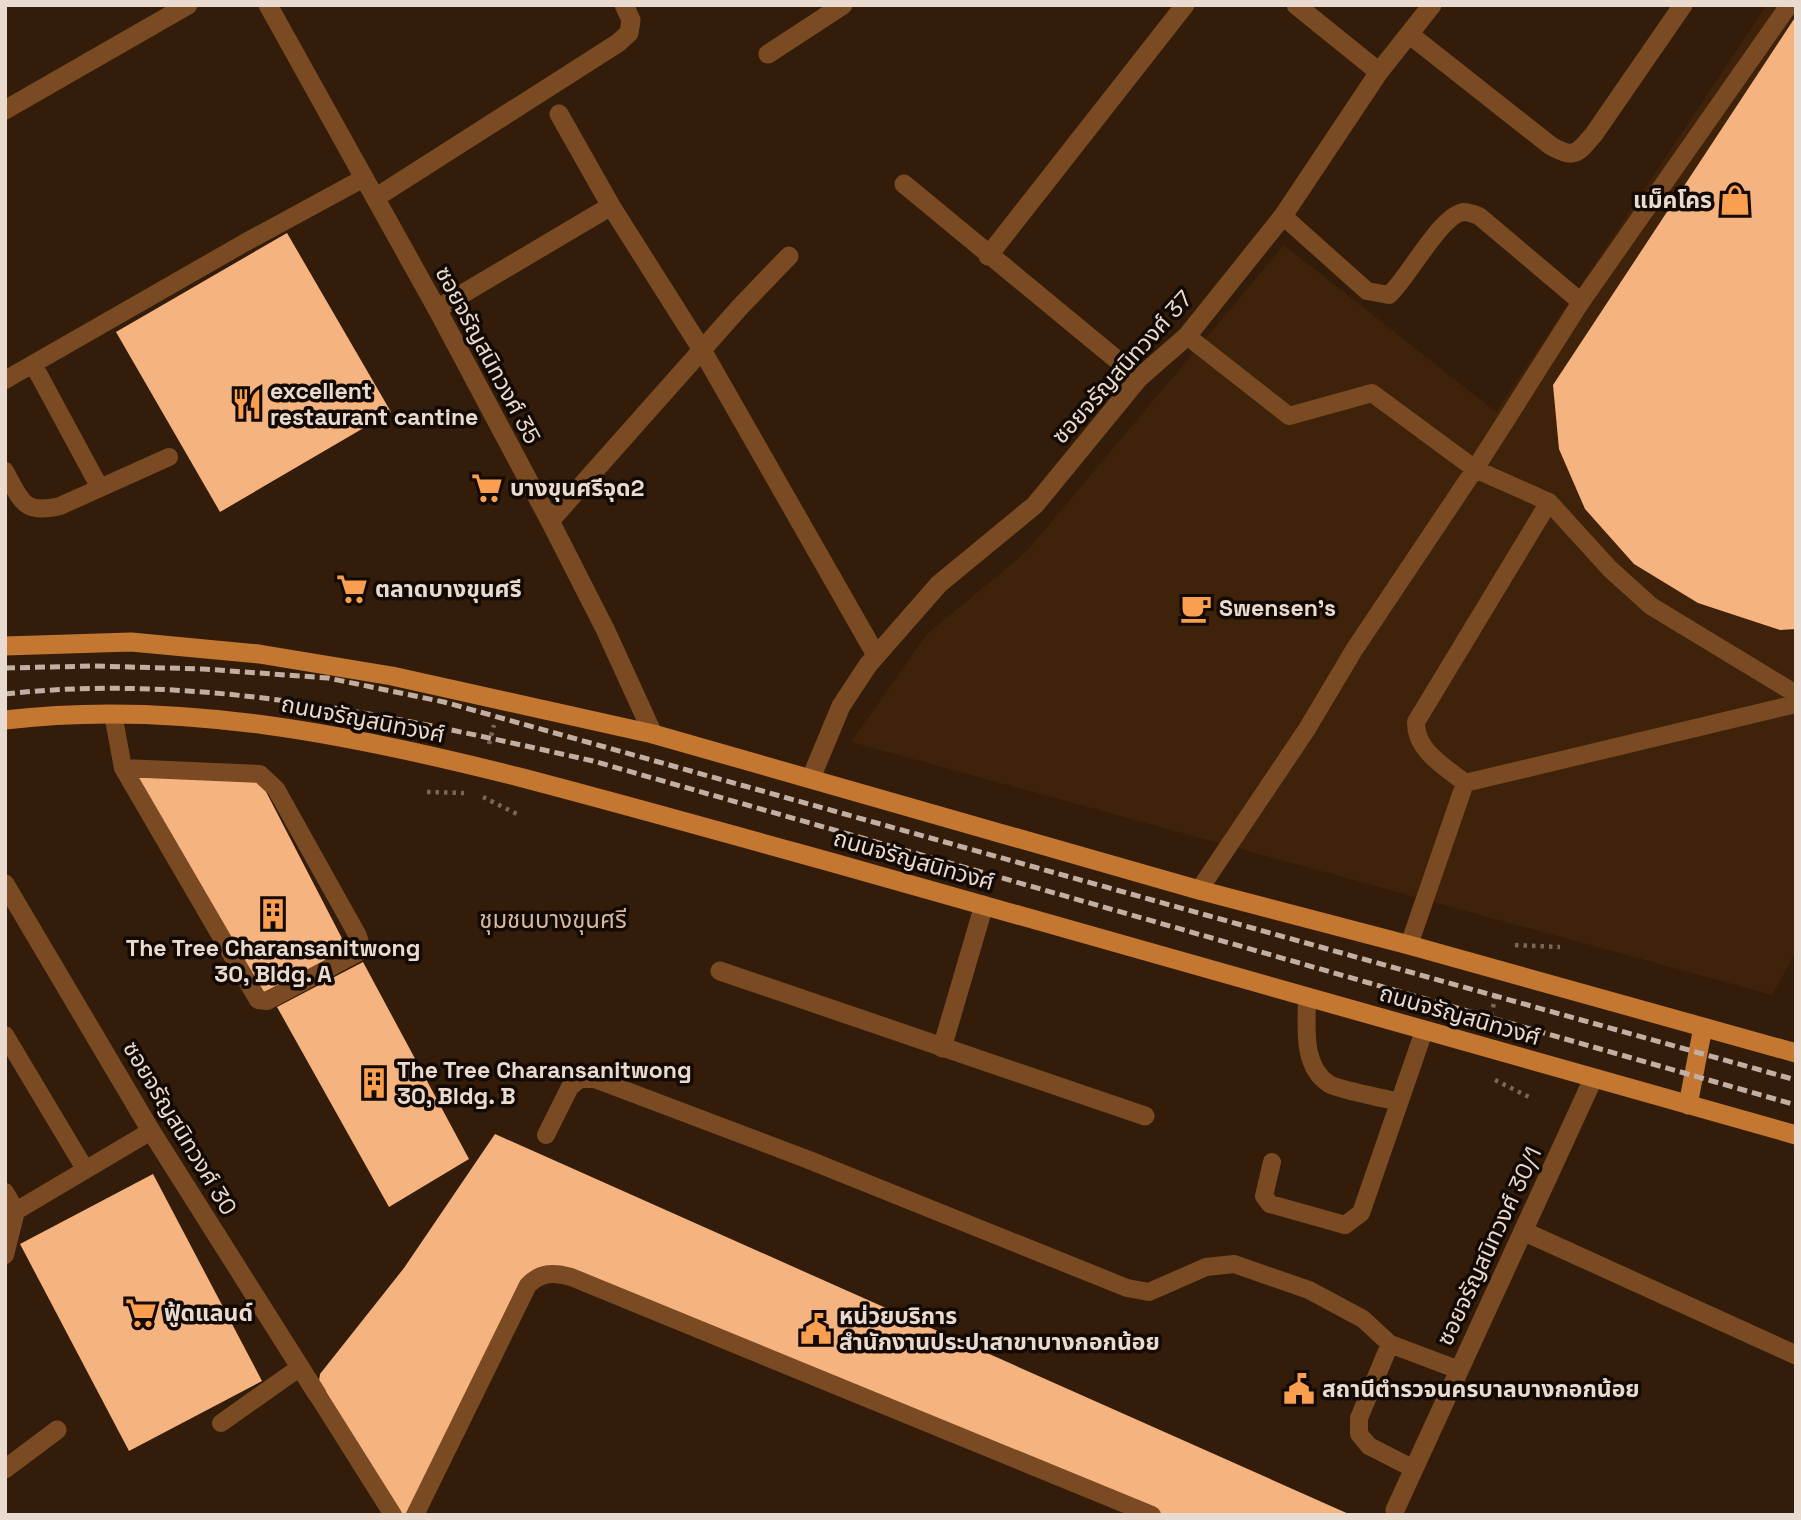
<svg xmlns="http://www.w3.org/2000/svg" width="1801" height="1520" viewBox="0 0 1801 1520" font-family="'Space Grotesk','Noto Sans Thai',sans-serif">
	<rect width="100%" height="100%" fill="#331d0a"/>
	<path fill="#3e2209" d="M1767,5H1796V952L1772,995L851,742L927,634L1026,552L1284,245L1496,412Z"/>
	<path fill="#f5b37f" d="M1796,16V629L1780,630L1698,603L1634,564L1585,509L1559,449L1553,385Z
		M287,233L391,412L220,512L116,332Z
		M136,774L261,782L348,950L264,992L195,879Z
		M363,962L469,1159L389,1207L277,1007Z
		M495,1134L1351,1515H1152L571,1277L528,1285L415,1515H393L317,1394L320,1374L404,1268Z
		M153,1174L262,1381L129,1451L20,1244Z"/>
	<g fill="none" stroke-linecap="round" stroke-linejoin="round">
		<path stroke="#796656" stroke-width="4.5" stroke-dasharray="3.5 5" stroke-linecap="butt" d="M489,744L494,725
			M427,792L464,793
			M483,797L521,816
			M1515,945L1560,947
			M1489,1024L1496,995
			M1495,1080L1529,1097"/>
		<path stroke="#7a4b22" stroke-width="18" d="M1283,216L1367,291L1389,295C1408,278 1440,216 1463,212C1468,212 1474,214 1479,216L1581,302
			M1187,336L1289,416L1372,393L1475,469L1549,502L1610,569L1651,606L1796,694
			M33,364L100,488
			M5,380L246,242L364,178
			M5,471C21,500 23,515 60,506L169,457
			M113,714L123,768L258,1000L267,1001L359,952L361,946L358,936L276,789L260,774L123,768
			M1465,783C1446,767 1415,751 1416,722L1549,502
			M1199,890L1307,729L1354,650L1475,469L1581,302L1789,5
			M1409,945L1465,783L1796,704
			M1307,997C1307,1025 1301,1066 1329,1084C1339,1090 1384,1098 1399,1102
			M5,1035L85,1169
			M546,1135L570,1087L580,1079H595L809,1160L1127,1288L1149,1292L1206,1267L1234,1264L1309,1290L1363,1319L1390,1344
			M1272,1162L1264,1196L1270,1204L1345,1225L1361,1213L1424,1031
			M5,1192L16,1211L5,1255
			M16,1211L151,1131
			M317,1394L393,1515
			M221,1423L299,1368
			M1414,1469L1369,1446L1359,1434V1418L1390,1344L1459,1370
			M415,1515L528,1285C541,1272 554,1272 571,1277L1152,1515"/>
		<path stroke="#7a4b22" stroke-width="19" d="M1296,5L1379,72
			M1409,34L1551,146C1575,159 1577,154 1594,134L1683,5
			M768,54L843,5
			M5,110L188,5
			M559,114L611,206L702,350L876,655
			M904,184L1139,378
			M375,198L618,43L629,33L631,20L624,5
			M988,256L1185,5
			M437,309L611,206
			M550,521L740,307L789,256
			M811,778L841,706L868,665L939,584L1035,505L1139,378L1187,336L1283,216L1379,72L1432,5
			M5,884L151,1131L317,1394
			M720,971L1145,1116
			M942,1048L984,905
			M1523,1231L1796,1355
			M5,1469L57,1430
			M1395,1510L1593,1079"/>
		<path stroke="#7a4b22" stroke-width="19" d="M268,5L437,309L550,521L605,629L653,734"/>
		<path stroke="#c47731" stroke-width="19" d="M5,646L131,642L259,654L392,676L653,734L1199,890L1409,945L1796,1053
			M5,720C177,699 353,735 519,777C626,805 733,835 841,865C1159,954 1477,1045 1796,1135
			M1688,1105L1703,1027"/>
		<path stroke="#c0afa2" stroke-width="5" stroke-dasharray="10 5" stroke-linecap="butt" d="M5,668L93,666L203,669L328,678L444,702L1796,1080
			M5,694C204,672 401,718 593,761L1796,1105"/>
	</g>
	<defs>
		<symbol id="shop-bare" viewBox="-9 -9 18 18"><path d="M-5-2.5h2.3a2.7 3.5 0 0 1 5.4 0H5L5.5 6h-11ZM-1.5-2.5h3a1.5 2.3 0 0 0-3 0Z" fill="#fa9f4f" stroke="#130a04" stroke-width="2.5" paint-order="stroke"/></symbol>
		<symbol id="restaurant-bare" viewBox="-9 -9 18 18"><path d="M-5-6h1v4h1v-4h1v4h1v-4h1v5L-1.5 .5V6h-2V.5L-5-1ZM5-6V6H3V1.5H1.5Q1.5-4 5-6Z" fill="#fa9f4f" stroke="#130a04" stroke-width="2.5" paint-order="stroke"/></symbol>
		<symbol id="supermarket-bare" viewBox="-9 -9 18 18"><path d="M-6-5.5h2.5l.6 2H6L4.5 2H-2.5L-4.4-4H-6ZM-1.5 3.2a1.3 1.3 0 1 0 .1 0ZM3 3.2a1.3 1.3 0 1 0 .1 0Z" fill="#fa9f4f" stroke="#130a04" stroke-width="2.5" paint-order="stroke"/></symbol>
		<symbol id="cafe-bare" viewBox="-9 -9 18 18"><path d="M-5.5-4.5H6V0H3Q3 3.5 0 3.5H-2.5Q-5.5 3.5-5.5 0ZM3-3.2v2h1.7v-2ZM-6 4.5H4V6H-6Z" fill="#fa9f4f" stroke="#130a04" stroke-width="2.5" paint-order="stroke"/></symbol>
		<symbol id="building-bare" viewBox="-9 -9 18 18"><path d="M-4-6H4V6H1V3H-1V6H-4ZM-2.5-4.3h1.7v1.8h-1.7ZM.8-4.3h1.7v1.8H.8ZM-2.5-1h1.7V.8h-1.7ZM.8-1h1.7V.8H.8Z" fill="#fa9f4f" stroke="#130a04" stroke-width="2.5" paint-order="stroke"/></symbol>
		<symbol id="civic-bare" viewBox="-9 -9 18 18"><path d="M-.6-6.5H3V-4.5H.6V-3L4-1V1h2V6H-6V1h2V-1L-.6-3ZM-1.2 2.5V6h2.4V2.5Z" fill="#fa9f4f" stroke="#130a04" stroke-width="2.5" paint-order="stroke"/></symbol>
	</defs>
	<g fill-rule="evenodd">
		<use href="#shop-bare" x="1713" y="178" width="44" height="44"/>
		<use href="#restaurant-bare" x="225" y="382" width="44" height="44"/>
		<use href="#supermarket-bare" x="465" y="466" width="44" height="44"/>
		<use href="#supermarket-bare" x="330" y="567" width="44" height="44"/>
		<use href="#cafe-bare" x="1174" y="586" width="44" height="44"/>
		<use href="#building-bare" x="251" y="892" width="44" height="44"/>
		<use href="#building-bare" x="352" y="1061" width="44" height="44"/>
		<use href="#supermarket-bare" x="119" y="1291" width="44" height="44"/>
		<use href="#civic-bare" x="794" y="1307" width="44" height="44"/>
		<use href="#civic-bare" x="1277" y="1367" width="44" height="44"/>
	</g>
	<g text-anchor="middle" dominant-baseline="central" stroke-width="7" stroke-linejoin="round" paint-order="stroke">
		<g font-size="23" font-weight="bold" fill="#eadbd0" stroke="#130a04" text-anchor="start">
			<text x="1712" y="200" text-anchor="end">แม็คโคร</text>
			<text x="270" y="391">excellent<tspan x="270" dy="26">restaurant cantine</tspan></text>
			<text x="510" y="488">บางขุนศรีจุด2</text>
			<text x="375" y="589">ตลาดบางขุนศรี</text>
			<text x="1219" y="608">Swensen's</text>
			<text x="273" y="948" text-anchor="middle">The Tree Charansanitwong<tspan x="273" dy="26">30, Bldg. A</tspan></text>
			<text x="397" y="1070">The Tree Charansanitwong<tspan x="397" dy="26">30, Bldg. B</tspan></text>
			<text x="164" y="1313">ฟู้ดแลนด์</text>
			<text x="839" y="1316">หน่วยบริการ<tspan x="839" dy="26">สำนักงานประปาสาขาบางกอกน้อย</tspan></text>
			<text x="1322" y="1389">สถานีตำรวจนครบาลบางกอกน้อย</text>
		</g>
		<g font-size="23" fill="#eadbd0" stroke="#130a04">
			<text transform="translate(488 355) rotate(62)">ซอยจรัญสนิทวงศ์ 35</text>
			<text transform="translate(1122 367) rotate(-48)">ซอยจรัญสนิทวงศ์ 37</text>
			<text transform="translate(363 719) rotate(11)">ถนนจรัญสนิทวงศ์</text>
			<text transform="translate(914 860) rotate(16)">ถนนจรัญสนิทวงศ์</text>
			<text transform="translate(1460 1015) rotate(16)">ถนนจรัญสนิทวงศ์</text>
			<text transform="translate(180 1128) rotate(59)">ซอยจรัญสนิทวงศ์ 30</text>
			<text transform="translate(1489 1246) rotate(-65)">ซอยจรัญสนิทวงศ์ 30/1</text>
		</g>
		<g font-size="24" fill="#d6b8a1" stroke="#130a04">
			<text x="553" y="919">ชุมชนบางขุนศรี</text>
		</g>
	</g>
	<rect width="1801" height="1520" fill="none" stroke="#eadbd0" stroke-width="14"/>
</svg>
